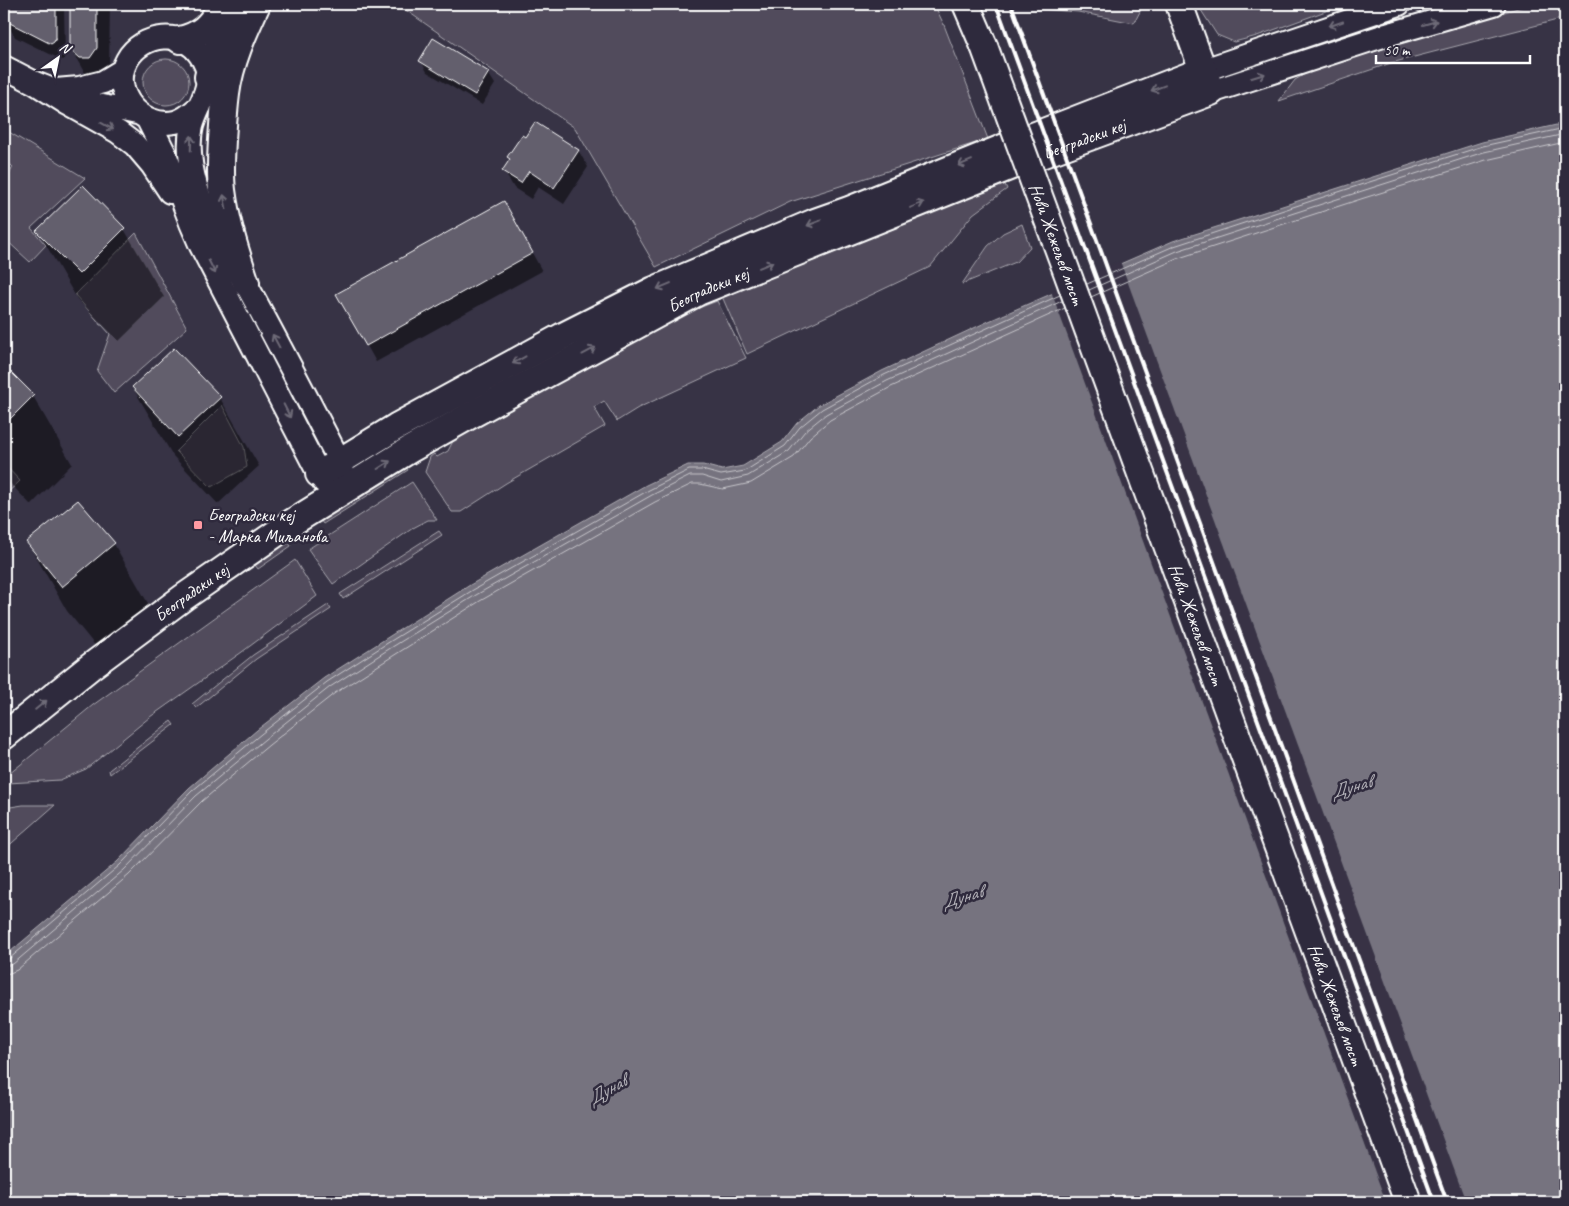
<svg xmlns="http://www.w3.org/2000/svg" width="1569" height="1206" viewBox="0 0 1569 1206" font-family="Caveat,sans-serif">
	<rect width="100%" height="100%" fill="#373345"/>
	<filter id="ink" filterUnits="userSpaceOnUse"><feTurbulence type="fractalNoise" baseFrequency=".02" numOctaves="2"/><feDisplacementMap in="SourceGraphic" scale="10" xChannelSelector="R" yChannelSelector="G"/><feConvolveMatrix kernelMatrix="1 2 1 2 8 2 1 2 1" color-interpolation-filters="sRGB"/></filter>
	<g filter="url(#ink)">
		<path fill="#514c5c" stroke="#a8a6ae" d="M397,4H934L944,25L988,139L790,202L656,267L575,128Z
			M1037,4H1144L1134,23L1078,12L1040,9Z
			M1197,4H1345L1257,36L1234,42L1217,35Z
			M1531,4H1565V18L1391,63L1279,101L1295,80L1310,71Z
			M143 82a23 23 0 1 1 46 0a23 23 0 1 1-46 0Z
			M4,129L85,178L31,228L46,245L30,262L4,238V185L13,167L4,158Z
			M1001,176L1007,189L973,214L930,267L747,354L721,294Z
			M1022,224L1030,247L1016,262L962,284L988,246L1003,233Z
			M136,233L187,328L114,393L97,371L110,334L102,325H100L97,320L75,295Z
			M717,301L746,358L638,408L617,421L604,401L594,407L605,426L506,483L461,512H452L425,472L430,457L434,454L437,457L448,451L456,435L652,326Z
			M222,405L244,447L247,467L211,487L176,451Z
			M404,463L408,470L323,524L318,517Z
			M4,464L20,481L4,496Z
			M412,482L437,520H428L413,528L333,584L308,549Z
			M439,531L442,535L343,599L340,594Z
			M286,538L291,546L258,569L252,561Z
			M295,560L317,596L242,652L150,717L86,769L60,780L8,783L9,774L93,705Z
			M328,605L331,609L256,659L196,708L192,704L253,655Z
			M171,721L174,725L110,774L109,770Z
			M23,805H55L4,850V808Z"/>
		<path fill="#76737f" stroke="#adabb2" d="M1565,123V1202H4V957L117,862L189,788L257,730L324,678L470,585L646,485L688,465H703L722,470L743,466L782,442L797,423L819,405L882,371L989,321L1173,241L1482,142Z"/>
		<path fill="#373345" d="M1120,261L1466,1202H1386L1051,291Z"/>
		<path fill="#0007" d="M5,4H64L65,55L64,59L62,60L15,37L5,20Z
			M71,4H110L109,72L94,80L84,72L71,49Z
			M421,61L488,73L495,84L482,105L427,72Z
			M578,150L588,167L564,204L538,187L531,199L514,188L504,171L511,161L509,157Z
			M514,220L542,271L376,362L338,294Z
			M124,229L164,297L119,341L77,299L38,231Z
			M4,367L33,396L72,464L31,505L4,477Z
			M133,388L220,398L259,466L218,504L173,456Z
			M78,501L114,544L153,612L102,654L67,611L28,543Z"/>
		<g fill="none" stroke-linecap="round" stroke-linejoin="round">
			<path stroke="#c8c7cc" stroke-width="1" d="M1087,284L1174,246L1360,185L1483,146L1565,128
				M1089,290L1177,251L1362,191L1484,152L1565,134
				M1091,297L1179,258L1364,198L1486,160L1565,142
				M4,960L9,959L120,865L192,791L261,734L327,682L386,644L473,590L649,490L689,470H702L721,475L745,471L785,446L800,427L822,409L884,375L1060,295
				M4,966L13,964L124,870L196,796L265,739L330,687L389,649L476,595L652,495L690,476H702L721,482L748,476L789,451L805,431L826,414L887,381L1062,301
				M4,974L10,973L17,970L129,875L202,801L269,745L335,693L393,656L480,601L655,502L692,484H700L723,489L751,483L794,457L810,437L830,420L891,387L1065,308"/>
		</g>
		<path fill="#635f6d" stroke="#fff" d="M4,4H56V38L54,42L51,44L4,20Z
			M70,4H97V48L90,58H80L70,49Z
			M433,38L489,72L475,95L419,61Z
			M535,122L579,150L554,188L529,171L521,183L502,171L510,159L507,157L522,135L525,137Z
			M83,185L125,228L79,274L36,231Z
			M504,201L533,253L366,346L336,294Z
			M174,348L221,397L178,437L132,387Z
			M4,365L34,395L4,425Z
			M78,500L115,543L62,587L26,542Z"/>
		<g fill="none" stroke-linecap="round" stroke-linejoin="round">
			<defs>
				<path id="tertiary" d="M4,67L35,83L83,102L137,113
					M1204,70L1399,4
					M35,83L68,104L118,132L135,145L152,165L170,192
					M56,90L79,88L103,82L123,70
					M1211,92L1383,36L1494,4
					M148,120L165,154L191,223L201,246L319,474L324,482L342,491L343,472L340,462C309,402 278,342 246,284C228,252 206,222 196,186C191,168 187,145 192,126C199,101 219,82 200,55C183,29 142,33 127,60C109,92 141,129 175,122C185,120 193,112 200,106"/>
				<g id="secondary">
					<path d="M966,4L984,46"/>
					<path d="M180,40C205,34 210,24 224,4"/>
					<path d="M208,77L214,54L240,13"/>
					<path d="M246,283C236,253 226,222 222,190C220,174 221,157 222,140C223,125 224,109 226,94C230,62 244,32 257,4"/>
					<path d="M319,474L396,427L565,335L654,290L815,222L849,210L1010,145L1204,70"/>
					<path id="s1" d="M4,736L90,667L184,597L288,525L409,450L469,416L698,292L1019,163L1211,92L1179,4"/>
				</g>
			</defs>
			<use href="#tertiary" stroke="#fff" stroke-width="26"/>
			<use href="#secondary" stroke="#fff" stroke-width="30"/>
			<use href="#tertiary" stroke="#2f2a3d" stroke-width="22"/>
			<use href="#secondary" stroke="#2f2a3d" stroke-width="26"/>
			<path stroke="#fff" stroke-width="4" d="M996,4L1434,1202
				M1011,4L1447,1202"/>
			<defs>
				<g id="secondary-bridge">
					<path id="s2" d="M984,46L1408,1202"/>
				</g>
			</defs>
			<use href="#secondary-bridge" stroke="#fff" stroke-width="30" stroke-linecap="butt"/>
			<use href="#secondary-bridge" stroke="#2f2a3d" stroke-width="26"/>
		</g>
		<defs><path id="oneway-shaft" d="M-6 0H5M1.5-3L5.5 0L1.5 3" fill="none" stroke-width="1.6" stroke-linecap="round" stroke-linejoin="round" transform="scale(1.25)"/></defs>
		<g stroke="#6d6a77">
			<use href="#oneway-shaft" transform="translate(1430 23) rotate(-16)"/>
			<use href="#oneway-shaft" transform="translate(1336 24) rotate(161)"/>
			<use href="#oneway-shaft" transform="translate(1258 76) rotate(-17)"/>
			<use href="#oneway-shaft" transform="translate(1158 88) rotate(159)"/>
			<use href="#oneway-shaft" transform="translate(107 126) rotate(29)"/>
			<use href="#oneway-shaft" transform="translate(191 143) rotate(-88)"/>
			<use href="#oneway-shaft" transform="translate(965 163) rotate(158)"/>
			<use href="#oneway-shaft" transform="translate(225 202) rotate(-101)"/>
			<use href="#oneway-shaft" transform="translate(917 205) rotate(-22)"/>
			<use href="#oneway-shaft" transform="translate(814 223) rotate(159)"/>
			<use href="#oneway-shaft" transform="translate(766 265) rotate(-22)"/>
			<use href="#oneway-shaft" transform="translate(212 267) rotate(63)"/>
			<use href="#oneway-shaft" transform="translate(664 286) rotate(157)"/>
			<use href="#oneway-shaft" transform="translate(276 341) rotate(-118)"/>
			<use href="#oneway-shaft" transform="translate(589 351) rotate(-28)"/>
			<use href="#oneway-shaft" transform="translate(519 360) rotate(151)"/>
			<use href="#oneway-shaft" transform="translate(287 411) rotate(63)"/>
			<use href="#oneway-shaft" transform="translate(384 465) rotate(-32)"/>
			<use href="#oneway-shaft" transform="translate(41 705) rotate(-39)"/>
		</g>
	</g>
	<rect fill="#ff9aa2" stroke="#2f2a3d" stroke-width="2" x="193" y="520" width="10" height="10" rx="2.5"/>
	<g text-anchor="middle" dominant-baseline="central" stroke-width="5" stroke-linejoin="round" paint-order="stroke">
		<g font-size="18" fill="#fff" stroke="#2f2a3d">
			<text stroke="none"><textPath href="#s1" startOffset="1241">Београдски кеј</textPath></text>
			<text stroke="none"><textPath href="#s2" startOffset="211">Нови Жежељев мост</textPath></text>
			<text stroke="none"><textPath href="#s1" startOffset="836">Београдски кеј</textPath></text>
			<text stroke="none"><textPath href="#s1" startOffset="236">Београдски кеј</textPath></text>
			<text stroke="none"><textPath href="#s2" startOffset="616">Нови Жежељев мост</textPath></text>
			<text stroke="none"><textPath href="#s2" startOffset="1021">Нови Жежељев мост</textPath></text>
		</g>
		<g font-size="18" fill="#fff" stroke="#2f2a3d" text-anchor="start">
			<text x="208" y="515">Београдски кеј<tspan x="208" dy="21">- Марка Миљанова</tspan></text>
		</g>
		<g font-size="19" font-style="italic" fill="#b4b2b9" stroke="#2f2a3d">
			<text transform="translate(1351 787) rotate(-16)">Дунав</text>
			<text transform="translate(962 897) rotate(-16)">Дунав</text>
			<text transform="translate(607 1090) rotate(-30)">Дунав</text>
		</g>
	</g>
	<rect width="1569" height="1206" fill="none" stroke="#2f2a3d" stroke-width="20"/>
	<rect x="10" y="10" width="1549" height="1186" fill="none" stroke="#fff" stroke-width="2" filter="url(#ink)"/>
	<g transform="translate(58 58) rotate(33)" stroke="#2f2a3d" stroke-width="4" paint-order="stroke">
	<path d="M0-4L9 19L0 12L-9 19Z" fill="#ffffff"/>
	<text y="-8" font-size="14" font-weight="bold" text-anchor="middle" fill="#ffffff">N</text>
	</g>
	<path d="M1376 55v8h154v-8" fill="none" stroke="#ffffff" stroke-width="2.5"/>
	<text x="1384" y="55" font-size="15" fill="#ffffff" stroke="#2f2a3d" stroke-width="4" paint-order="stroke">50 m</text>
</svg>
